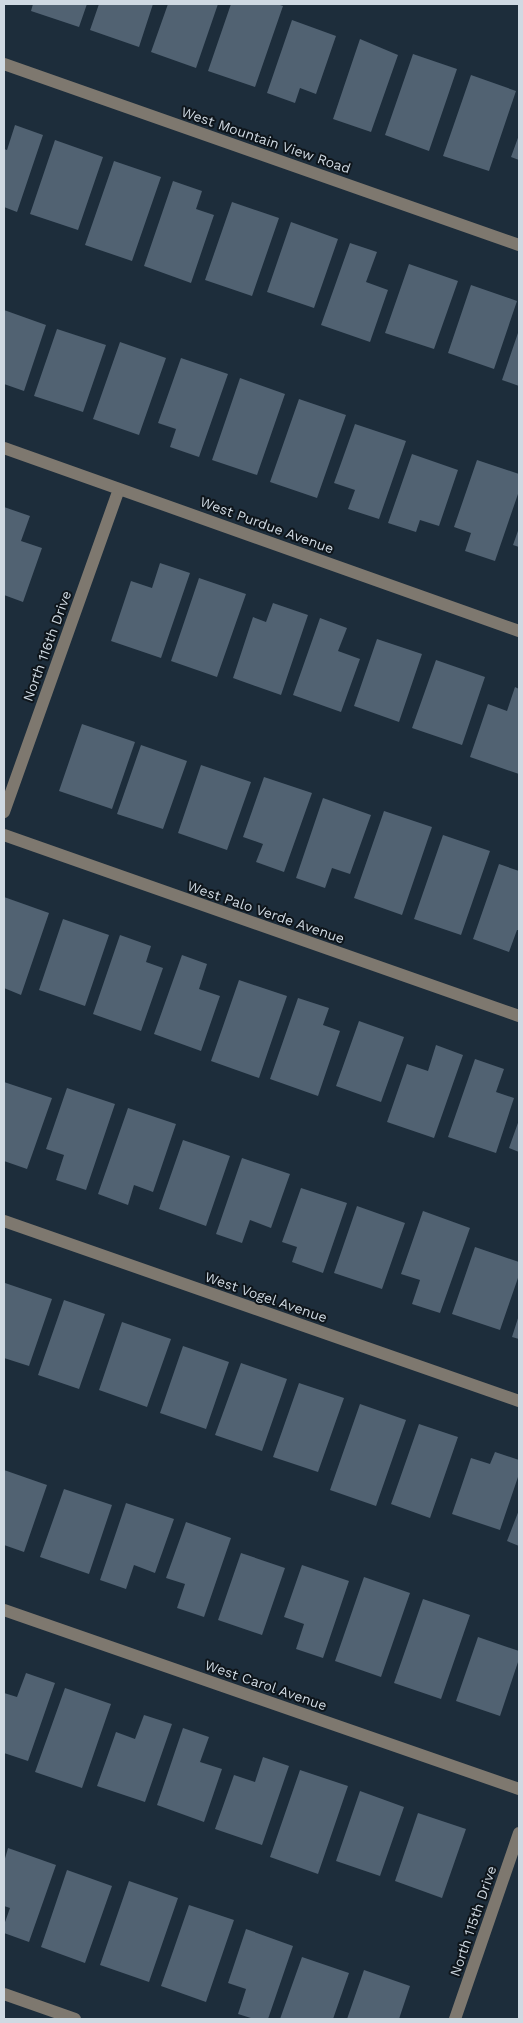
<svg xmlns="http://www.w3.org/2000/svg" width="523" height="2023" viewBox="0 0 523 2023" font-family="'Work Sans',sans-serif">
	<rect width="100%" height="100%" fill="#1d2d3b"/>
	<path fill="#516272" d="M33,4H87L79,27L31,11Z
		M99,4H153L139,47L90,30Z
		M168,4H218L196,68L151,52Z
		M231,4H277L283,6L255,87L208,71Z
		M292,20L336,36L316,94L300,88L295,103L267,93Z
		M360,39L398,55L371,132L333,119Z
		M413,54L457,69L429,151L385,135Z
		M471,75L516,91L489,171L443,156Z
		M15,125L43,135L17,212L4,207V149L7,150Z
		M519,135V160L511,157Z
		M55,140L103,157L78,230L30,214Z
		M114,161L161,177L132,261L85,245Z
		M173,181L202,191L196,209L214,215L191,283L144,266Z
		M232,202L279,218L252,296L205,280Z
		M291,222L338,239L314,308L267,292Z
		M350,243L377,252L366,282L388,290L370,342L321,325Z
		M409,264L458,281L434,349L385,333Z
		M471,285L517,301L494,369L448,353Z
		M4,310L46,325L24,391L4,384Z
		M57,329L106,345L83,412L34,396Z
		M519,330V386L502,380Z
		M120,342L166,358L139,435L93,419Z
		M181,358L228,374L199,457L170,447L176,429L158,423Z
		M240,378L285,394L257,475L212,460Z
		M299,399L346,415L317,498L270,482Z
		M355,424L406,441L379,519L348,509L355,490L334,483Z
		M412,454L458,470L439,526L420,520L416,532L388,523Z
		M477,460L519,474V491L495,561L465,551L471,533L454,527Z
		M4,507L30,516L21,541L42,548L23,602L4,595Z
		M519,528V547L513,545Z
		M160,563L190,573L161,658L111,641L131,581L152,588Z
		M199,578L246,594L217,677L171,661Z
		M273,603L308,615L281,695L233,678L253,617L266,622Z
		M320,618L347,628L338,651L360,659L341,712L293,695Z
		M377,639L422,654L399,722L354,706Z
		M436,660L485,677L462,745L412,728Z
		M515,687L519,689V774L470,757L488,704L507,711Z
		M82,724L135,742L112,809L59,791Z
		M141,745L187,761L163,829L117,814Z
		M201,765L251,782L227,850L178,833Z
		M264,777L312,793L284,872L256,862L263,844L243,837Z
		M323,798L371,815L350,874L332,868L325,888L296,878Z
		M384,811L432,827L402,915L354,898Z
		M443,835L490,851L461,935L414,919Z
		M499,864L519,871V930H517L509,952L473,939Z
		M4,897L49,913L21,995L4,988Z
		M63,919L109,935L85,1006L39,990Z
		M120,935L151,946L146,962L163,968L141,1031L93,1014Z
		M182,955L207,964L199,989L220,996L201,1051L154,1034Z
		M239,980L287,996L259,1078L211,1061Z
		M298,998L329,1008L323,1025L340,1031L318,1096L270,1079Z
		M359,1021L404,1037L381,1102L336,1086Z
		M436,1045L463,1055L434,1138L387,1122L407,1064L428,1071Z
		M475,1059L504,1069L496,1092L514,1098L496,1153L448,1137Z
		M4,1082L52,1098L27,1169L4,1161Z
		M67,1088L115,1104L86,1190L56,1180L64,1155L46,1149Z
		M128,1108L176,1124L153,1192L134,1185L128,1205L98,1194Z
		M519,1120V1152L509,1148Z
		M183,1140L230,1156L206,1226L159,1209Z
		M242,1158L290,1174L271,1228L250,1220L242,1243L216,1234Z
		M301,1188L347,1203L323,1273L292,1262L297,1247L282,1242Z
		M357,1206L405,1223L382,1289L334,1273Z
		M423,1211L470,1228L440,1313L412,1304L420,1280L401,1274Z
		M475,1247L519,1262V1275L500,1330L452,1314Z
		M5,1283L52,1299L29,1366L4,1358Z
		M64,1300L105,1314L79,1389L38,1375Z
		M519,1315V1339L512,1337Z
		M122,1322L171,1339L147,1407L99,1390Z
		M183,1346L229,1362L206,1429L160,1413Z
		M241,1363L287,1379L262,1451L215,1435Z
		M299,1383L344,1398L318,1472L273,1457Z
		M360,1404L406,1420L376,1506L330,1490Z
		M419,1424L458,1437L430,1518L391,1504Z
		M495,1452L519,1460V1474L500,1530L452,1514L471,1458L490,1464Z
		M4,1470L47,1485L24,1552L4,1545Z
		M64,1489L112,1505L89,1574L40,1557Z
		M126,1503L174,1519L155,1573L134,1565L126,1589L100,1580Z
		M519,1510V1546L507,1541Z
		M186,1522L231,1538L204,1617L177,1608L185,1584L166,1578Z
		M241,1553L285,1568L262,1635L218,1620Z
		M302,1565L349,1581L323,1658L296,1649L304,1624L284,1617Z
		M364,1577L410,1593L381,1677L335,1661Z
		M423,1599L470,1615L441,1699L394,1683Z
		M478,1637L519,1651V1659L500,1716L456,1701Z
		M26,1673L55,1683L28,1761L4,1753V1693L17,1697Z
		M65,1688L111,1704L82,1788L35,1772Z
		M144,1715L172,1724L145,1802L97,1786L116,1732L135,1739Z
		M183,1728L209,1737L200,1762L222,1769L204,1822L157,1805Z
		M263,1757L289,1766L262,1845L215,1829L234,1775L255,1782Z
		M300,1770L348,1786L318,1874L270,1857Z
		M360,1791L404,1807L380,1876L336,1861Z
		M418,1813L466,1829L442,1898L395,1881Z
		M8,1848L56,1865L29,1942L4,1933V1925L10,1908L4,1906V1862Z
		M67,1870L112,1886L85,1963L41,1947Z
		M129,1881L178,1898L149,1982L100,1965Z
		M189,1905L234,1920L206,2002L161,1986Z
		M246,1929L293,1946L268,2019H254L238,2014L246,1989L228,1983Z
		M302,1957L349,1973L333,2019H280Z
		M364,1970L410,1986L399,2019H347Z"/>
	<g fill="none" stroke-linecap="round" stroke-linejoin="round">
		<path stroke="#7e786f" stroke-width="12" d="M4,64L519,245
			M4,448L519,631
			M4,812L119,489
			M4,835L519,1016
			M4,1221L519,1401
			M4,1610L519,1789
			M4,1994L75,2019
			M455,2019L519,1833"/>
	</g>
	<g text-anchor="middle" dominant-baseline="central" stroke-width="4" stroke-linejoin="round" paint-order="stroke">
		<g font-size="14" fill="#cfd9e2" stroke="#0e151b">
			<text transform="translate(266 140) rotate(19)">West Mountain View Road</text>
			<text transform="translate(267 525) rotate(20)">West Purdue Avenue</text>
			<text transform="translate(47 646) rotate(-70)">North 116th Drive</text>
			<text transform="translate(266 912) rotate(19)">West Palo Verde Avenue</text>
			<text transform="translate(266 1297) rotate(19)">West Vogel Avenue</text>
			<text transform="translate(266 1685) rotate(19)">West Carol Avenue</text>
			<text transform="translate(473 1921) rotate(-71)">North 115th Drive</text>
		</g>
	</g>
	<rect width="523" height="2023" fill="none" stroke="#cfd9e2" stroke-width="10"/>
</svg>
